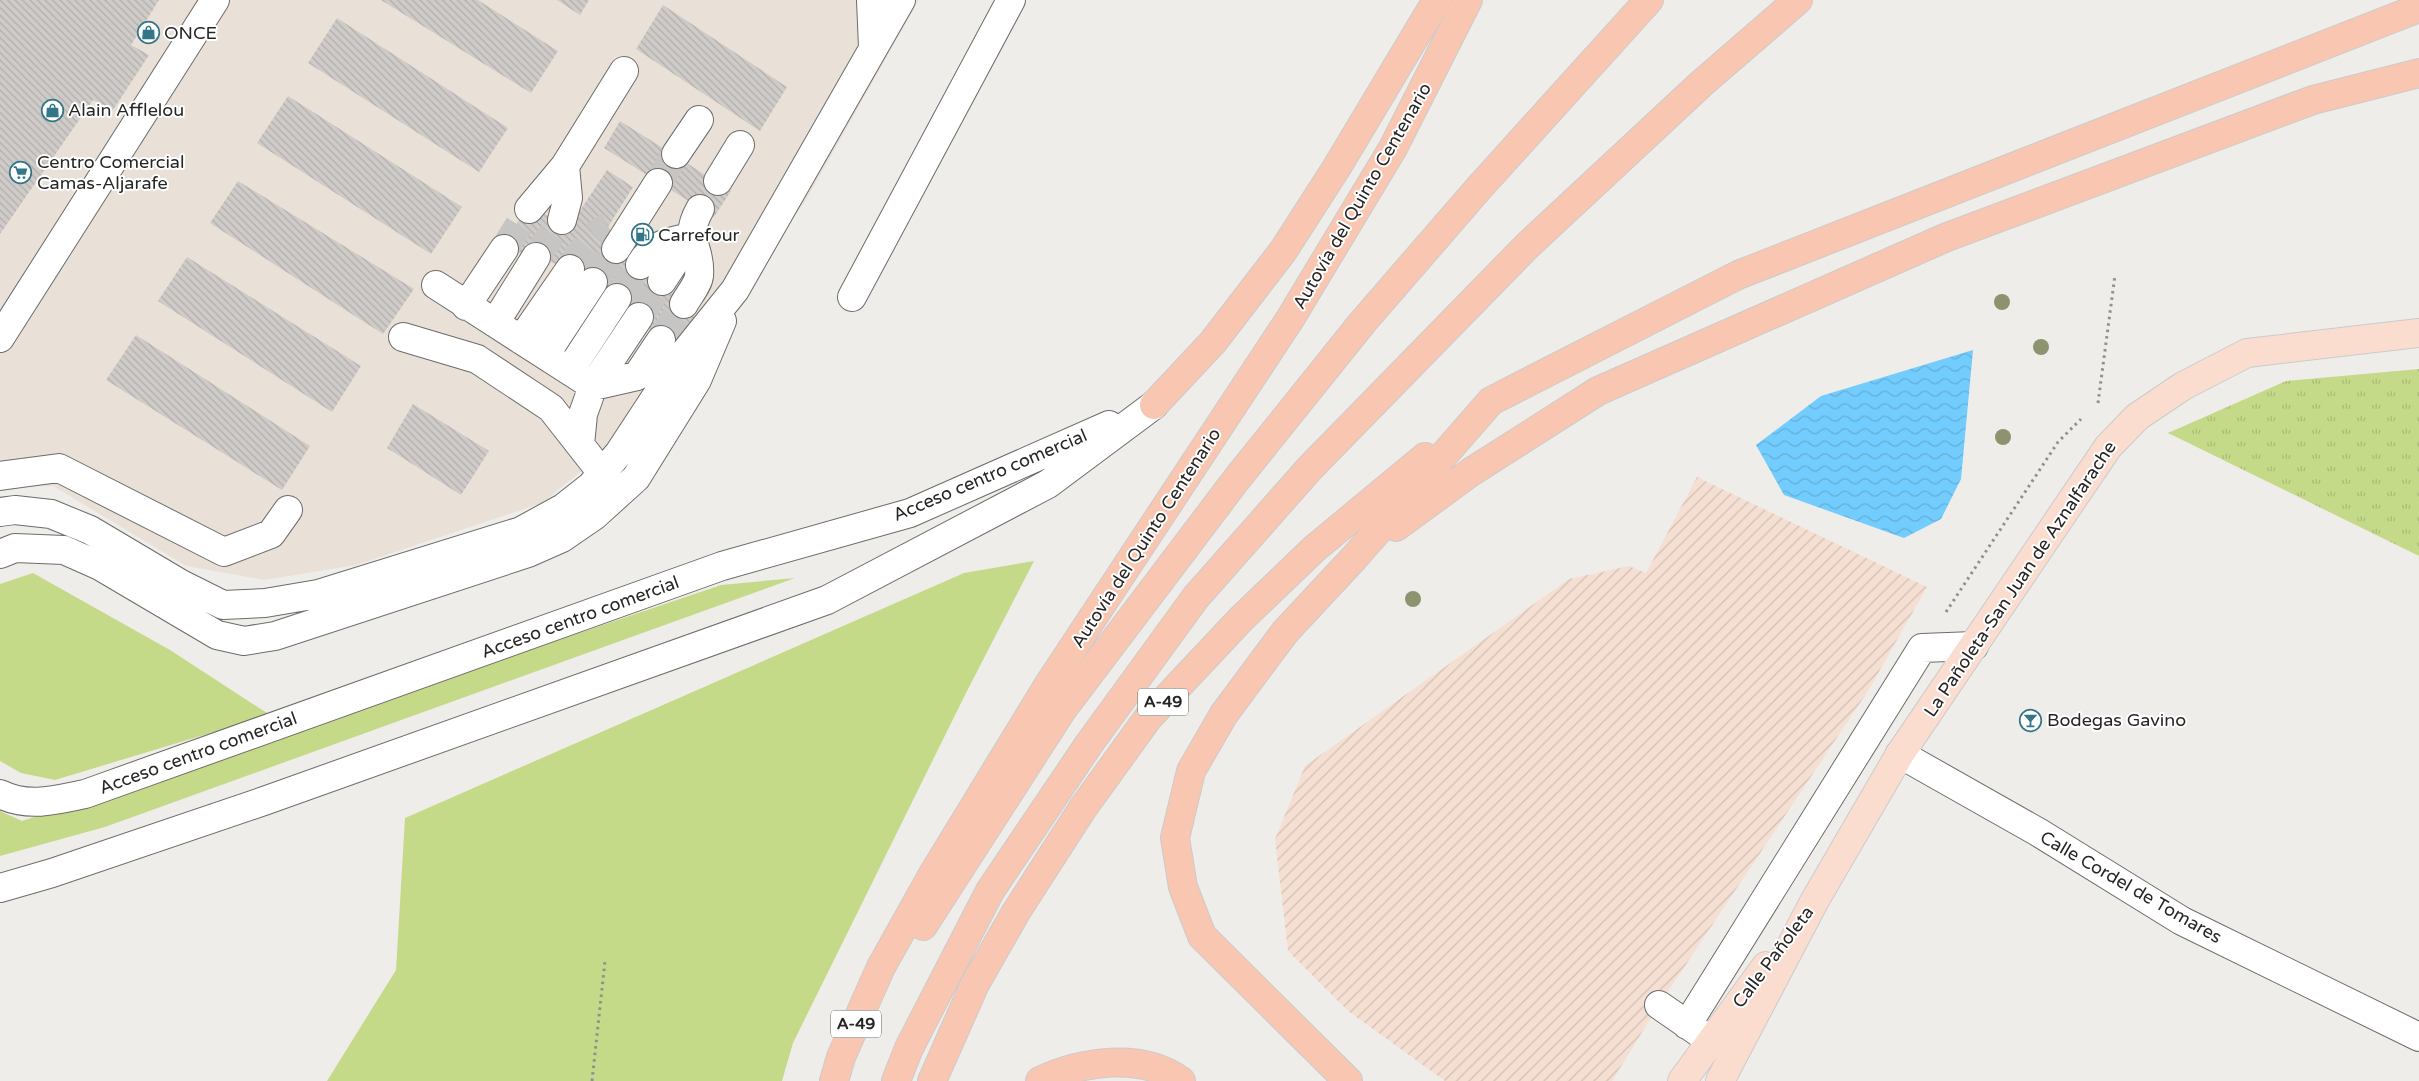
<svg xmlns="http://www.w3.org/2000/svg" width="2419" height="1081" viewBox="0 0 2419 1081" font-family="'Varela Round',sans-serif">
	<defs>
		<pattern id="industrial-furrows" width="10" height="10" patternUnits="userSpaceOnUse" patternTransform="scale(1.25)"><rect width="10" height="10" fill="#f5dfd2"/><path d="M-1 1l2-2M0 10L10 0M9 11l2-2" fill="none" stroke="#d2bfb4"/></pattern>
		<pattern id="park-tufts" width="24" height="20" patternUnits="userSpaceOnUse" patternTransform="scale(1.25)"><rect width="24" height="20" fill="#c5da89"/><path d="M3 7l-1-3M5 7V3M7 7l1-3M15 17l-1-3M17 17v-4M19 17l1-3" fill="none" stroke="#a9bb76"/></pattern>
		<pattern id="water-waves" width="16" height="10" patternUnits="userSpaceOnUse" patternTransform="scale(1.25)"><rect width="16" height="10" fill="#72ccfd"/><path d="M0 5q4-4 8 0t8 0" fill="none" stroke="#63afd9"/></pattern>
		<pattern id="building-back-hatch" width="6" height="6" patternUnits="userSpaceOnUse" patternTransform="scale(1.25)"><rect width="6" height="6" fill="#cecbc9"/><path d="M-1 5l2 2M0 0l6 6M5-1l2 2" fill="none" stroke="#b1aeac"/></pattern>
	</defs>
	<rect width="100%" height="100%" fill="#efedea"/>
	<path fill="#e9e1d8" d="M0,0H919L805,202L599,457L542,503L356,565L264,580L186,566L53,486L0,487Z"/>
	<path fill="url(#industrial-furrows)" d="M1697,477L1927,587L1868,691L1659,1005L1612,1081H1445L1348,1011L1288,951L1275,839L1305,766L1569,579L1629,566L1646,573Z"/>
	<path fill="#c5da89" d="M1034,561L965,695L793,1043L782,1081H327L396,970L405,818L964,573Z
		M33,573L170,650L270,715L55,780L21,773L0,761V584Z
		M795,578L105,827L0,856V811L22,821L721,585Z"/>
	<path fill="url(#park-tufts)" d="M2419,369V556L2168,433L2286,381Z"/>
	<path fill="url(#water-waves)" d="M1973,350L1961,479L1941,519L1904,538L1784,495L1756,445L1821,396Z"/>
	<path fill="url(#building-back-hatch)" d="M0,0H159L131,45L149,55L113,110L93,100L0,234Z
		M381,0H478L558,51L531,93Z
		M557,0H589L580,15Z
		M663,5L787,87L760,131L636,49Z
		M337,18L508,128L479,172L308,63Z
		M288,96L462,207L431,254L257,143Z
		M620,121L731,191L714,217L604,148Z
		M607,170L633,187L601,238L662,281L698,320L674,354L639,317L617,298L593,282L570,269L536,257L500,248L527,208L571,224Z
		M238,181L414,289L383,334L210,223Z
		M187,257L361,366L332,412L158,301Z
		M136,335L310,446L282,490L106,380Z
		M413,404L489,451L461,495L387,448Z"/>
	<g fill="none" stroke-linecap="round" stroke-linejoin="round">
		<path stroke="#c7c5c3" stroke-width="28" stroke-dasharray="28 14" stroke-linecap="butt" d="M658,183L676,154
			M504,249L529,209
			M536,257L562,220
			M570,269C580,253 591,235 608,226
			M593,282L616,249
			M617,298L640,265
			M639,317L662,281
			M661,340L684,304"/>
		<defs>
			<path id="minor" d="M871,0L873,48
				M676,154L699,120
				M718,181L740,145
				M529,209L565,166
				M562,220L568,198L565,166L624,71
				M616,249L658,183
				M640,265C651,245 670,241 691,237
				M662,281L691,237
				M436,285L593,386L637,376L661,340
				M852,297L1011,0
				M684,304C688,296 698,285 699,276C702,246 682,241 700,209
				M466,306L504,249
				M495,323L536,257
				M403,337L477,359L551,408L602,473
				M0,338L215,0
				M521,340L570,269
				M545,355L593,282
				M570,370L617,298
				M580,445L583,414L593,386L639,317
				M0,476L59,468L224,552L271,534L288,510
				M0,512L15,510L51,514L90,530L181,584L223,605L265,603L318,594L521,531L563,508L591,486L619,453L686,351L735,290L901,0
				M0,554L15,548L64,550L100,566L217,635L244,641L275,636L528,553L562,538L594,516L636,478L697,380L722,321
				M1900,754L2038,832L2182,921L2419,1037
				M0,794C28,808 55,800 85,794L722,566L910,513L1109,425
				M0,888L52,873L264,801L827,600L1048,484L1154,405
				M1659,1005L1701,1034
				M1687,1025L1922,648L1974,646"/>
			<path id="major" d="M1682,1081L1766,966
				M1720,1081L1815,900L1900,754L2108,447L2137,417L2183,386L2247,353L2419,333"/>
			<path id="highway" d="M1154,405L1213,342L1283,251L1337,167L1437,0
				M1396,527L1471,472L1598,391L1947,237L2313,100L2419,73
				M923,926L1062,710L1236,480L1362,323L1478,189L1649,0
				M834,1081L841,1057L881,967L933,874L1049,684L1290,319L1393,148L1468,0
				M896,1081L909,1048L990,891L1089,744L1196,597L1310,468L1526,247L1701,84L1798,0
				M932,1081L975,984L1016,912L1083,808L1148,718L1241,619L1314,549L1425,457
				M1040,1081C1081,1061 1142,1052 1181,1081
				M1348,1081L1202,936L1183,887L1175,838L1191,771L1224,714L1285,632L1354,558L1491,401L1738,275L2419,8"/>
		</defs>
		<use href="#minor" stroke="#6e6c6a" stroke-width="30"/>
		<use href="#major" stroke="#cbcbcb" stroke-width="30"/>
		<use href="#highway" stroke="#cbcbcb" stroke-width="30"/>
		<path stroke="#91908e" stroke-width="3" stroke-dasharray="2.5 4" stroke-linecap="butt" d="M2098,403L2115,275
			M1946,612L2058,442L2081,419
			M592,1081L605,961"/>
		<use href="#minor" stroke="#fff" stroke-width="28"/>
		<use href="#major" stroke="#fbddd0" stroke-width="28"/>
		<use href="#highway" stroke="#f9c7b1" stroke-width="28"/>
	</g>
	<g fill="#8d936f">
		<circle cx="2002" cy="302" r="8"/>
		<circle cx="2041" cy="347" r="8"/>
		<circle cx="2003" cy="437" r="8"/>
		<circle cx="1413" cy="599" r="8"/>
	</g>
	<defs>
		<symbol id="shop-ring" viewBox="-11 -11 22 22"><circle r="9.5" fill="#fff" stroke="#337687" stroke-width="1.5"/><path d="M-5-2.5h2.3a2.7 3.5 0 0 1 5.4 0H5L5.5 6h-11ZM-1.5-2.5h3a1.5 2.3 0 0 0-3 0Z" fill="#337687"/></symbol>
		<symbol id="supermarket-ring" viewBox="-11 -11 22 22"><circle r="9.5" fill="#fff" stroke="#337687" stroke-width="1.5"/><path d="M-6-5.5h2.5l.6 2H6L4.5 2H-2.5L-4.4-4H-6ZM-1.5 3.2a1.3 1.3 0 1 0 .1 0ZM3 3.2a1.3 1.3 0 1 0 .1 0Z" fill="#337687"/></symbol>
		<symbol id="fuel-ring" viewBox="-11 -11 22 22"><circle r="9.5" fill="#fff" stroke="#337687" stroke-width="1.5"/><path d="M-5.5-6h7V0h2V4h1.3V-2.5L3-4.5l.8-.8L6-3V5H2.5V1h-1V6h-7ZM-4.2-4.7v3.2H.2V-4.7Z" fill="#337687"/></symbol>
		<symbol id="bar-ring" viewBox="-11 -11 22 22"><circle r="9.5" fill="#fff" stroke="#337687" stroke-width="1.5"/><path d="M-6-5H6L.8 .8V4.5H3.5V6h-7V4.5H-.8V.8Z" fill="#337687"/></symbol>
	</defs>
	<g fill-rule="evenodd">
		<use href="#shop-ring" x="136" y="20" width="25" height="25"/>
		<use href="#shop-ring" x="40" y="98" width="25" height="25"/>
		<use href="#supermarket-ring" x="8" y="160" width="25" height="25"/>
		<use href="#fuel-ring" x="630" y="222" width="25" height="25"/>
		<use href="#bar-ring" x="2018" y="708" width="25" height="25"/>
	</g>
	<g text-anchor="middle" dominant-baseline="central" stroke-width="4" stroke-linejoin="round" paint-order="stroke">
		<g fill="#fff" stroke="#686766" stroke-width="1">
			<rect x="1138" y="688.5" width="50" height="27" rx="4"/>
			<rect x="831" y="1010.5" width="50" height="27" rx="4"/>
		</g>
		<g font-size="16" font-weight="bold" fill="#272625">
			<text x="1163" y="702">A-49</text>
			<text x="856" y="1024">A-49</text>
		</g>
		<g font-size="18" fill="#272625" stroke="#fff" text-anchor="start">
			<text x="164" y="33">ONCE</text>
			<text x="68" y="110">Alain Afflelou</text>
			<text x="37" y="162">Centro Comercial<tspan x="37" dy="21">Camas-Aljarafe</tspan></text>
			<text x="658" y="235">Carrefour</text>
			<text x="2047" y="720">Bodegas Gavino</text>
		</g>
		<g font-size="18" fill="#272625" stroke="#fff">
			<text transform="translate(1362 196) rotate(-60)">Autovía del Quinto Centenario</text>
			<text transform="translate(990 475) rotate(-23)">Acceso centro comercial</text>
			<text transform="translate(1146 538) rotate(-57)">Autovía del Quinto Centenario</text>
			<text transform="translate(2020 579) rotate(-56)">La Pañoleta-San Juan de Aznalfarache</text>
			<text transform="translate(580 617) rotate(-20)">Acceso centro comercial</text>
			<text transform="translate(198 753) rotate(-20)">Acceso centro comercial</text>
			<text transform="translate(2131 887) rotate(30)">Calle Cordel de Tomares</text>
			<text transform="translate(1773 957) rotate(-53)">Calle Pañoleta</text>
		</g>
	</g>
</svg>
